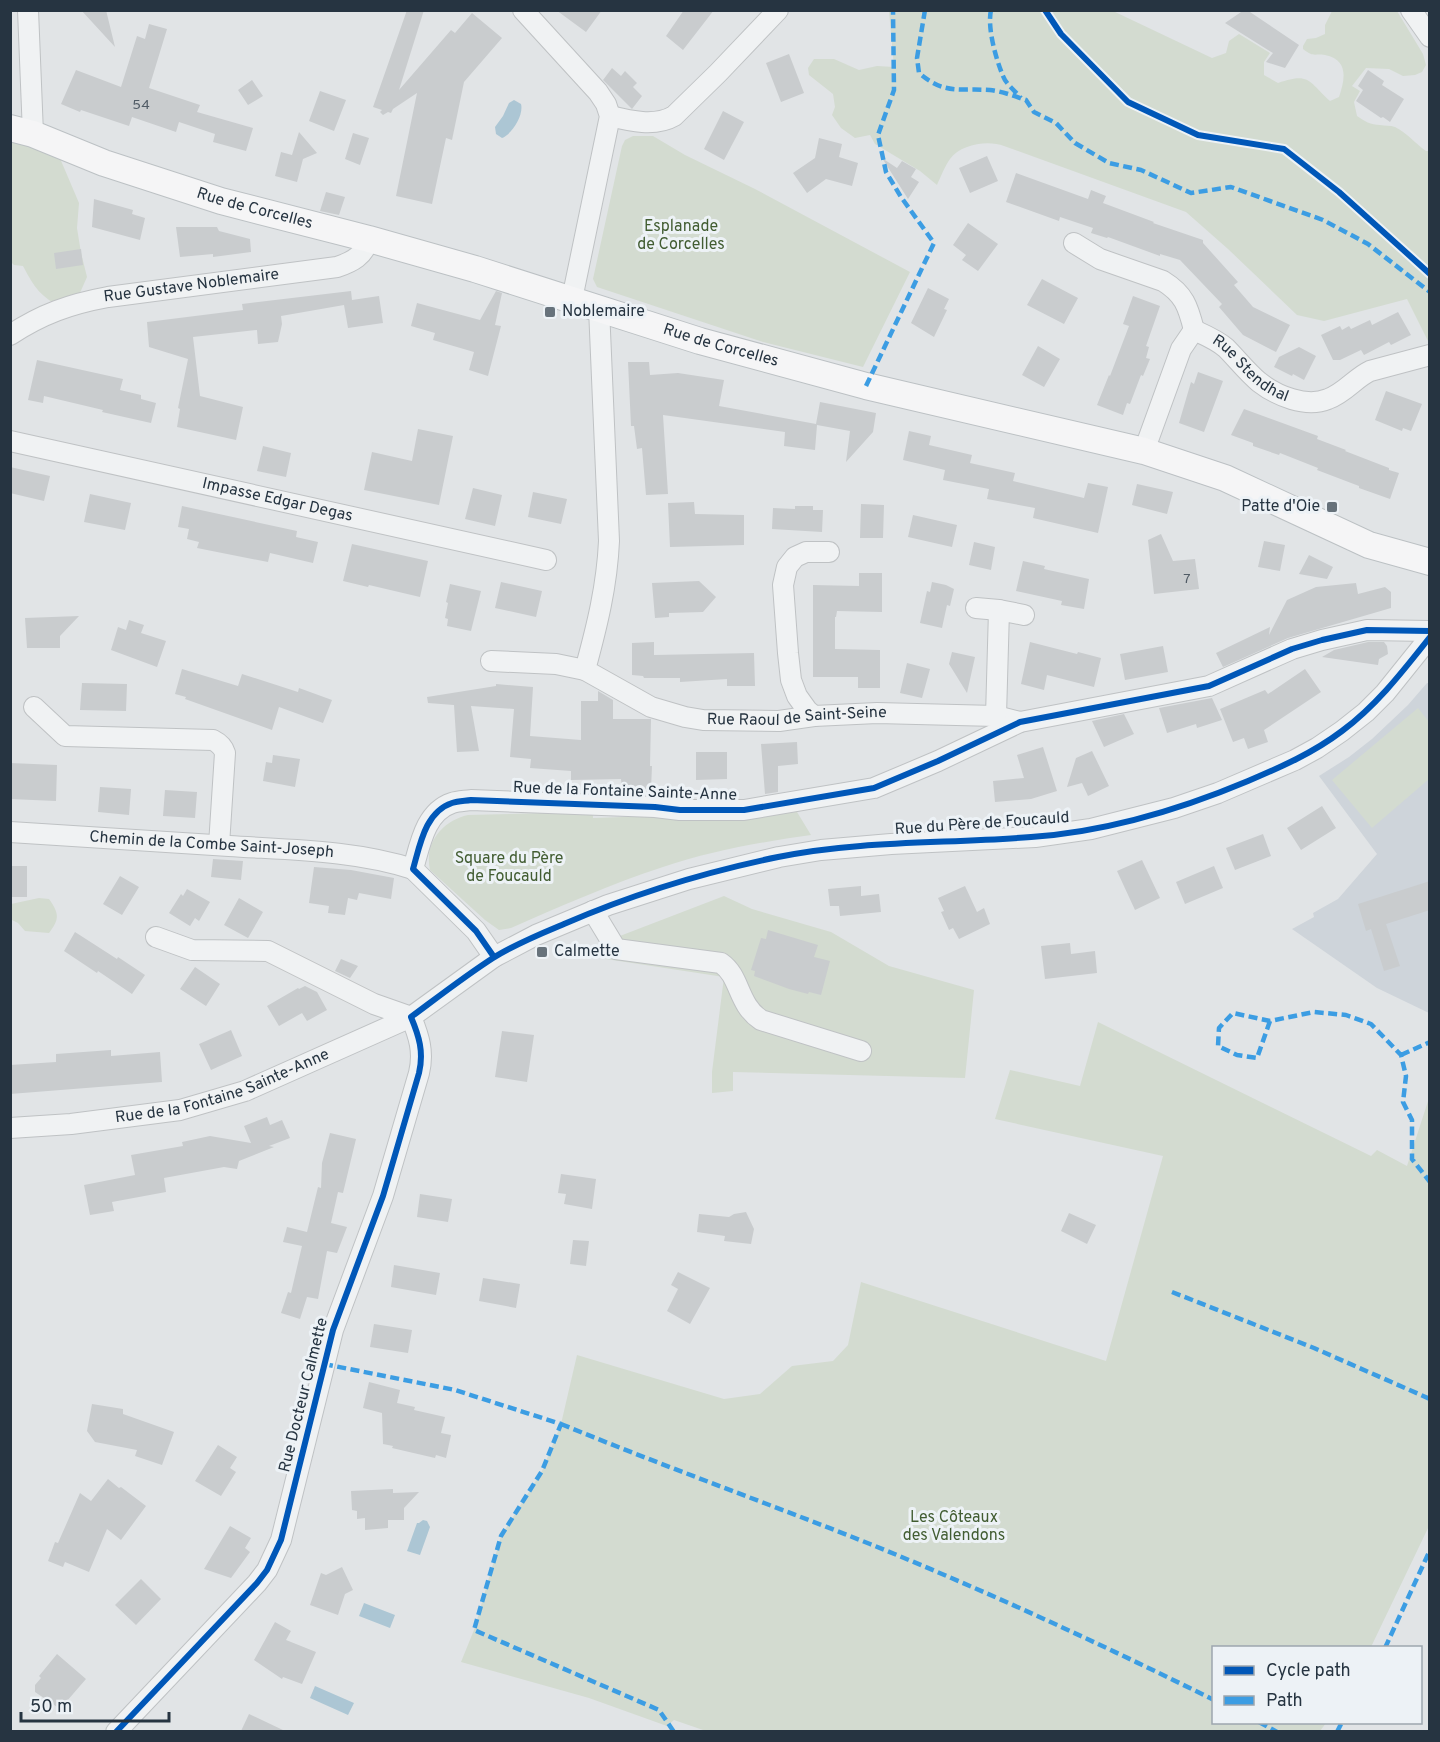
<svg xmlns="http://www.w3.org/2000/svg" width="1440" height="1742" viewBox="0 0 1440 1742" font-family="Overpass,sans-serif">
	<rect width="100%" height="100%" fill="#e1e4e6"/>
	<path fill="#ced4da" d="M1427,683H1429V1013L1377,988L1292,929L1314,917L1313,913L1338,899L1377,854L1319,776L1349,757L1372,739L1408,705Z"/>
	<path fill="#d3dbd0" d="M889,11H1113L1212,58L1226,53L1229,41L1239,34L1270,53L1264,62V75L1278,83C1310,72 1308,81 1330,101L1339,97C1345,79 1349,60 1325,55C1314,53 1315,58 1303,49V46L1307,39L1316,38L1325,34V25L1332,11H1397L1423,54L1426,65L1422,72L1415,75L1403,76L1389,69L1366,68L1352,86L1360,91L1354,102L1357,116C1364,121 1371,125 1380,125C1385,126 1390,125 1395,127C1406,132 1416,144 1426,151H1429V343L1407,299L1324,321L1297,315L1228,249L1186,212L1004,146C988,140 961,144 950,159C945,166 941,176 937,185L920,171L875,144L870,135L855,138L841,128L832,115L835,107L833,94L809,75L808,68L814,59H834L859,70L877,66L894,67Z
		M633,136H653L685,155L755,189L910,272L863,367L763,342L597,287L593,279L622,146L625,140Z
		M10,138L59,156L79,203L77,228L81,253L87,277L75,304L64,308C41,298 34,287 23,266L14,265L11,262Z
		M1418,708L1429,722V779L1372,828L1332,780Z
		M584,812L593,814V818L651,816L697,821L797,812L811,835C761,842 711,851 663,867C611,884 561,906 511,928L499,930L485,920L430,870C424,843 442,821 468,815Z
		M724,896L752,909L831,932L889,966L974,990L965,1078L733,1072V1091L712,1093V1072L724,977L573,954Z
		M39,898L49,899C59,913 60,919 49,933L25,931L18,923L12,920L11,922V904Z
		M1098,1022L1371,1156L1377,1150L1407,1166L1429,1098V1526L1371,1647L1214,1648V1722L1326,1723L1320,1731H706L674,1720L667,1726L589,1698L461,1662L474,1630L501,1536L542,1471L561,1424L577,1355L724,1399L760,1394L792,1366L833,1361L848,1345L861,1282L1106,1361L1163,1156L995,1119L1010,1070L1080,1086Z"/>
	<path fill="#acc6d4" d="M514,100L521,104C524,115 512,134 502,138L496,134L495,127L503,116L509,103Z
		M423,1520L427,1521L430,1527L420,1555L407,1551L417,1523H419Z
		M364,1603L395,1615L390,1628L359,1616Z
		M315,1686L354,1703L348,1715L310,1698Z"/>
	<path fill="#c9ccce" d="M81,10H106L115,47Z
		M407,10H424L399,90L451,30L455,33L472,13L502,38L464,82L452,140L446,138L432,204L396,196L417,93L393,109L391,113L388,112L383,115L380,112L382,110L373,107Z
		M556,10H602L586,32Z
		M684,10H714L683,50L666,36Z
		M1244,10H1247L1299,45L1285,68L1266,62L1273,53L1225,23Z
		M149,24L167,29L149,88L200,105L197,112L253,128L246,151L213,142L215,134L179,122L176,132L132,117L129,126L81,110L80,112L61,104L76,70L121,87L137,36L145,39Z
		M789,54L804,93L781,102L766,63Z
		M612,68L621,76L625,71L637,83L633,87L642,96L632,109L603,80Z
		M1368,70L1384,81L1382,85L1404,99L1390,122L1383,117L1381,118L1356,101L1363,90L1358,86Z
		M252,80L263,96L248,105L238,90Z
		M320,91L346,100L334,131L309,121Z
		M723,111L744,122L724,160L704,149Z
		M299,132L317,153L303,159L297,182L275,176L281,152L292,155Z
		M353,133L369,138L360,165L345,159Z
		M819,138L842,144L839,157L858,163L852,186L826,179L807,193L793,173L815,158Z
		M987,156L998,181L970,193L959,168Z
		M882,158L897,168L902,161L916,169L911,177L919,182L908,199Z
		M1016,173L1088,199L1091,190L1106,196L1103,203L1154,222L1153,223L1203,240V243L1238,282L1234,285L1253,307L1290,325L1276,352L1243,335L1219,307L1222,304L1180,260L1160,254V256L1108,237L1107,238L1091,233L1093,228L1060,217L1059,221L1006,202Z
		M326,192L345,197L339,215L320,211Z
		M94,199L133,210L132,214L145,218L140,240L92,227Z
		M968,223L998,244L978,271L962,260L966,255L953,245Z
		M176,227H217L219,231L250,239L251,252L213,257V254L180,257Z
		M81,249L83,265L56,269L54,253Z
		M1042,279L1078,298L1064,324L1027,305Z
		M928,288L949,299L944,309L947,310L934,337L911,323Z
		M351,291L352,300L379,296L383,323L348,328L344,305L281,316L282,324L278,342L258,344L257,330L193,337L200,396L243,407L236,440L177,427L180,409L178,408L188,359L149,347L147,322L243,310L242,304Z
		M496,291L502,293L495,325L501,326L488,376L469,370L474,352L433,340L435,333L411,326L417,303L480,320Z
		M1133,296L1160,306L1146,346L1149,347L1146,358L1150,359L1143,376L1141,375L1130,404L1127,403L1123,415L1097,405L1109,375L1110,376L1129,326L1123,324Z
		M1398,312L1411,335L1391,345L1389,342L1364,355L1361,350L1340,360H1333L1321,335L1340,326L1342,330L1349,326L1351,329L1370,320L1372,325Z
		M1038,346L1060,359L1044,387L1022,375Z
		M1299,347L1316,356L1304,380L1293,374L1292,376L1274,367L1279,357Z
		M37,360L123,379L120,390L141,395V399L156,403L151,423L102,412L103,410L44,396L43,403L28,400Z
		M628,362H649L650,375L678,373L724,380L719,406L816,424L820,402L876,413L873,432L846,462L850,431L817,425L815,450L784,446L785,432L663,415L668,494L646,495L642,448L637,449L634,426H631Z
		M1198,372L1223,381L1204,432L1179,423L1191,382L1194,384Z
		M1386,391L1422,404L1411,431L1403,428L1402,431L1375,420Z
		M1244,409L1318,436L1317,439L1346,450L1345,451L1389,468V470L1399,473L1390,499L1359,488V486L1317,470L1318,468L1280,453L1279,455L1253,446V443L1231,435Z
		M418,429L453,436L439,505L364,490L372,452L412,461Z
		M909,431L931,436L929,445L972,455L970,463L1015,473L1013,481L1084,498L1088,483L1108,487L1098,533L1033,518L1035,508L987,499L989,489L943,480L945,470L903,460Z
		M263,446L291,453L286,477L257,471Z
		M10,467L50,476L44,501L10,493Z
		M1137,484L1173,492L1167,514L1132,505Z
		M473,488L502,495L495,526L465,519Z
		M533,492L567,499L561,524L528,517Z
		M90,494L131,503L125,530L84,522Z
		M694,502L695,514L744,515V545L670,547L668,503Z
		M861,504L884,505L883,538H860Z
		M182,506L297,531L296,537L318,542L313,563L270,553L268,562L197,548L199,542L187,539L189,529L178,527Z
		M795,506H813V510H823L822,532L772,529L773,508L795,509Z
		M913,515L957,525L952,547L908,537Z
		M1161,534L1173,561L1195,559L1199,589L1154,594L1148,540Z
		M1264,541L1285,545L1280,571L1258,567Z
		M974,542L995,547L991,570L969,565Z
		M352,544L428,561L420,597L369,585L368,587L343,581Z
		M1309,555L1333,567L1327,579L1299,574Z
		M1023,561L1045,566L1044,569L1089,579L1084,609L1061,605L1062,601L1016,591Z
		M859,573H882V612L837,611L836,617H835V649L880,650V688H858V677H813V585L859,586Z
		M699,581L716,597L703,612L669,613V617L655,618L652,583Z
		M501,582L542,591L536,617L495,608Z
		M932,582L946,585L954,589L950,606L947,605L942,628L920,623L927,591L930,592Z
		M1356,583L1358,594L1385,587L1391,592V608L1288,638L1223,667L1216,653L1270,627L1269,635L1287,600L1316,587Z
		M450,584L481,591L471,631L447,626L448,619L445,618L448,603L446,602Z
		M79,616L60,636V648H27L25,618Z
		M129,620L144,625L141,633L166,641L157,667L111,650L118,627L126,630Z
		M654,642V655L754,653L755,686H727V679L680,682V678H644L643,676L632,675V643Z
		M1030,642L1077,654L1078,652L1101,658L1094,687L1047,675L1044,690L1021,684Z
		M1368,642H1384L1387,646L1388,654L1379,659L1378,665L1322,657L1334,650Z
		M1163,646L1168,672L1125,680L1120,654Z
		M952,652L975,657L967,693L949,664Z
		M907,663L930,669L922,698L900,693Z
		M182,669L238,686L242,674L298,692L299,688L332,700L323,723L279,707L272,730L185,699L186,697L175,694Z
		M1305,669L1321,692L1264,730L1268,742L1248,749L1244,738L1233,742L1220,709L1265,690L1268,694Z
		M82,683L127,684L126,711L80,710Z
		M496,684L533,687L530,736L581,740V701H598V691L613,700V719H651L650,766H652L651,789H622L621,779L571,780V771L530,768L531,759L510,757L514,709L471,706L479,751L457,752L454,705L428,703L427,697L496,686Z
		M1212,698L1222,720L1197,728L1196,724L1167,733L1159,708Z
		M1124,714L1134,734L1104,747L1092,721Z
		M797,742L798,764L778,766V792L765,794L761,744Z
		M1043,747L1057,791L1031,799L995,802L993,781L1024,778L1017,755Z
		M1092,751L1109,786L1088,796L1082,783L1067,787L1076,758Z
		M696,752H727V779L696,780Z
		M273,755L300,759L295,787L263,781L266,762L272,763Z
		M10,763L57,765L56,801L10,799Z
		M100,787L131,789L129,815L98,812Z
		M165,790L197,792L195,818L163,816Z
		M1322,806L1336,828L1301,850L1287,828Z
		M1263,834L1271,856L1235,870L1226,848Z
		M213,859L243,861L241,880L211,877Z
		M1142,860L1160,898L1135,910L1117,871Z
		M10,866H27V897H10Z
		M1214,866L1223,888L1185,904L1176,882Z
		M314,867L351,870L394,878L391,899L359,893L357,900L348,898L345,915L328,913L329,906L309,903Z
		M120,876L139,887L122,915L103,904Z
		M1430,881V910L1386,924L1400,966L1384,971L1371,929L1366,931L1358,904Z
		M861,886V896L879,894L881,912L840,916L839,906H830L828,889Z
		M965,886L977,912L984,908L990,924L959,939L953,928L949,930L941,912L944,911L938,898Z
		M187,889L210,902L199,921L195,918L190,926L169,913L181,894L183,896Z
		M239,898L263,912L248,938L224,925Z
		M768,930L818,945L814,957L830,961L821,995L809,992L808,994L789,989L754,976L755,971L751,970L761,938L766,939Z
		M75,932L117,959L118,957L145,975L132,994L98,971L97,973L64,951Z
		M1070,943L1071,954L1095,951L1097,973L1045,979L1041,946Z
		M341,959L358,966L350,978L335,971Z
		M195,967L220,984L206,1006L180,989Z
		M305,986L317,992L327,1010L307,1021L302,1013L279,1026L267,1006L298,988L299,989Z
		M231,1030L242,1056L211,1070L199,1044Z
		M502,1031L534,1035L527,1082L495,1077Z
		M111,1050V1056L160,1052L162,1082L10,1094V1065L56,1062V1054Z
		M267,1117L270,1125L282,1120L290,1138L269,1146L274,1147L239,1161L237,1169L224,1167L164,1178L166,1192L112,1202L114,1211L90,1215L84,1185L135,1175L131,1155L183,1146L182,1142L210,1136L251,1143L244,1126Z
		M330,1133L356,1139L343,1193L338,1192L331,1223L347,1227L337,1253L327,1251L318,1299L307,1297L300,1319L281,1313L288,1292L291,1293L302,1246L283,1242L287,1227L307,1232L318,1187L321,1188L322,1163Z
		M561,1174L596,1179L592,1209L564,1204L566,1194L558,1193Z
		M420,1194L452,1199L448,1222L417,1217Z
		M746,1212L754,1229L751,1244L724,1241L725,1236L697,1232L699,1214L729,1217L734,1214Z
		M1069,1213L1096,1225L1087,1244L1061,1231Z
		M573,1240L589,1241L586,1266L570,1264Z
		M394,1265L440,1273L436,1295L391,1287Z
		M678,1272L710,1288L690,1324L667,1311L678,1289L671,1285Z
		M483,1278L520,1284L516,1308L479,1301Z
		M374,1324L412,1330L408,1353L370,1347Z
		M369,1382L400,1390L397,1403L415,1407L414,1410L445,1417L441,1433L451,1435L446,1458L436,1455L435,1458L392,1448L393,1446L383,1444L382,1413L363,1408Z
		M92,1404L123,1409V1414L174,1432L162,1465L135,1456L137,1450L95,1442L87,1431Z
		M218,1445L237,1457L230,1468L236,1472L221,1496L195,1481Z
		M108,1479L119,1488L121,1487L146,1506L121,1540L107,1529L89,1572L65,1562L63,1567L48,1561L55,1542L58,1543L80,1493L91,1501Z
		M393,1489V1493L419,1492L404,1508V1520H388V1528L365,1530V1518L357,1519V1511L352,1510L351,1491Z
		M230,1526L251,1538L245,1548L250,1552L231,1578L204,1569Z
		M342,1567L353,1590L345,1594L338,1615L310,1605L321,1573L326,1575Z
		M141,1579L161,1599L136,1625L115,1605Z
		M275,1622L291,1631L286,1640L316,1652L302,1684L283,1677L282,1679L254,1660Z
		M57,1654L86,1679L60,1709L35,1692V1685L41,1678L39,1676Z
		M249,1714L285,1731H241Z"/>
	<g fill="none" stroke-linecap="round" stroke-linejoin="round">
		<defs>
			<g id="minor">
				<path d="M28,10L33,134"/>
				<path d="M523,10L598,92L606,104L610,116L572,299"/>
				<path d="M1411,10L1430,37"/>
				<path d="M610,116C630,121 655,127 674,116L718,73L778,10"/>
				<path d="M1074,243L1100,259L1163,281C1184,294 1188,306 1194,330"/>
				<path id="s1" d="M599,308L609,541C607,586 597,626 585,670L651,707L685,717L703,720L779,721L814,716L877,713L996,716L1020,722"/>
				<path id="s2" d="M10,335C42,314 70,304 108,297L337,267C352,262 364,256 369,239"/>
				<path id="s3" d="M10,441L546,560"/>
				<path id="s4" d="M1144,451L1181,349L1194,330C1205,335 1217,340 1226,348C1237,359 1247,372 1259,382C1277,396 1306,408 1328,399C1345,393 1355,378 1370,371L1430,355"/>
				<path d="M976,608L999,610"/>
				<path d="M491,661L556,664L585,670"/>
				<path d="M34,707L65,736L213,740C219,743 223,746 225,753L219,845"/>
				<path d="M814,716L807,710L797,696L791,680L788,653L783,585L787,567L795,557L806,552H829"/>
				<path d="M996,716L999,610L1024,615"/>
				<path id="s5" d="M10,832C83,837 156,842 229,846C290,850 354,850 413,869"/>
				<path d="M593,911L616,949L721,963C741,977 737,1004 761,1020L861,1051"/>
				<path d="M156,937L192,950L268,951L374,1004L411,1017"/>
				<path d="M494,957L476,931L413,869C420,845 425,812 452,803C458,801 465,801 471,800L655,807L680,810H744L874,788L938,761L1020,722L1209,686L1292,649L1322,640L1367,630L1430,631"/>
				<path id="s6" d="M10,1128L71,1124L180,1110L245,1091L411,1017L494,957L536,935L608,905L689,879L779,857L821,850L891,844L1035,837L1091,829L1174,808L1218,793L1295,760L1317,748L1342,731L1366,712L1385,693L1430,637"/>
				<path d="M116,1732L257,1583L267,1570L281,1540L333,1330L383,1196L419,1073C424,1052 419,1036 411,1017"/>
			</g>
			<g id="major">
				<path id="s7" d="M10,128L33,134L104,163L221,201L369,239L475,269L700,341L866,386L1144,451L1225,478L1369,545L1430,562"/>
			</g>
		</defs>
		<use href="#minor" stroke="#bfc2c4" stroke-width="22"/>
		<use href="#major" stroke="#bcc1c4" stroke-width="28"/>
		<use href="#minor" stroke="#f0f2f3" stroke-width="20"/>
		<use href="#major" stroke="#f5f5f6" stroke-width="26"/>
		<path stroke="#3c9de3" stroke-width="4.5" stroke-dasharray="9 4.5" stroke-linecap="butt" d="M925,10L917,58L919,73C945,95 959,88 990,90C1001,91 1014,96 1026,100L1034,112L1056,123L1075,143L1109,163L1141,170L1191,193L1231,187L1323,220L1368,244L1430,292
			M991,10C987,28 996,59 1003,76C1006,84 1015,91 1021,98
			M866,386L934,243L901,197L886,172L878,135L894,90L893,10
			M1270,1021L1257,1058L1237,1055L1218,1046L1219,1028L1233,1013L1270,1021L1314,1012L1346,1015L1371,1024L1401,1055L1406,1076L1403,1102L1412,1120V1159L1430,1182
			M1401,1055L1430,1042
			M1172,1292L1314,1348L1430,1399
			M324,1364L455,1390L561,1424L542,1471L501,1536L474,1630L659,1710L674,1732
			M561,1424C663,1466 767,1503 870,1544C986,1591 1101,1644 1214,1700
			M1385,1648L1430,1550
			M1259,1722L1277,1732
			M1337,1732L1342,1722"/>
		<defs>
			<path id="cycleway" d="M1045,10L1061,34L1128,102L1198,135L1284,149L1339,192L1430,274
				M494,957L476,931L413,869C420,845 425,812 452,803C458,801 465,801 471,800L655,807L680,810H744L874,788L938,761L1020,722L1209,686L1292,649L1322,640L1367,630L1430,631
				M116,1732L257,1583L267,1570L281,1540L333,1330L383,1196L419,1073C424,1052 419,1036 411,1017C438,997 465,976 493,958C515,944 540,934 564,924C633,894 705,872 778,857C861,840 947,844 1031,837C1105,832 1179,810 1248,781C1281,767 1313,753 1342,731C1377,705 1403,671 1430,637"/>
		</defs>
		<use href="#cycleway" stroke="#edf2f6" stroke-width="10"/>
		<use href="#cycleway" stroke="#0057b8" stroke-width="6"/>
	</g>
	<g fill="#67727b" stroke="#edf2f6" stroke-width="2">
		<rect x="544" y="306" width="12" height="12" rx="3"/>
		<rect x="1326" y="501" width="12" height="12" rx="3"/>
		<rect x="536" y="946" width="12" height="12" rx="3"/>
	</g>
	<g text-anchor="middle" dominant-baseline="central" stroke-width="6" stroke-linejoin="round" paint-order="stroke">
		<g font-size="14" fill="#505b65">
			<text x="141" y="105">54</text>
			<text x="1187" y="579">7</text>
		</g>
		<g font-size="16" fill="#263441" stroke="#edf2f6">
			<text stroke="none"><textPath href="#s7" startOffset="258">Rue de Corcelles</textPath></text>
			<text stroke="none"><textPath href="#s2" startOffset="190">Rue Gustave Noblemaire</textPath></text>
			<text stroke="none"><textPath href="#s7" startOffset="744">Rue de Corcelles</textPath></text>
			<text stroke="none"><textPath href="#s4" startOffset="201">Rue Stendhal</textPath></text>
			<text stroke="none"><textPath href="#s3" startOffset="274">Impasse Edgar Degas</textPath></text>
			<text stroke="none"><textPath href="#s1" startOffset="588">Rue Raoul de Saint-Seine</textPath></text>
			<text transform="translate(625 792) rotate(2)">Rue de la Fontaine Sainte-Anne</text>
			<text transform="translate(982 824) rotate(-4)">Rue du Père de Foucauld</text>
			<text stroke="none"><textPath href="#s5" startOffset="202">Chemin de la Combe Saint-Joseph</textPath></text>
			<text stroke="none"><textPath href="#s6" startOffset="218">Rue de la Fontaine Sainte-Anne</textPath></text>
			<text transform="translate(304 1395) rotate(-76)">Rue Docteur Calmette</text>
		</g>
		<g font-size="16" fill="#425d32" stroke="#edf2f6">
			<text x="681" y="227">Esplanade<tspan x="681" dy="18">de Corcelles</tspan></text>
			<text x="509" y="859">Square du Père<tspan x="509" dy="18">de Foucauld</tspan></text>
			<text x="954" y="1518">Les Côteaux<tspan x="954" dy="18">des Valendons</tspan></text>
		</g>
		<g font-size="16" fill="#263441" stroke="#edf2f6" text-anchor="start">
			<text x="562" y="312">Noblemaire</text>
			<text x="1320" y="507" text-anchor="end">Patte d'Oie</text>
			<text x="554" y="952">Calmette</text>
		</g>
	</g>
	<rect width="1440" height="1742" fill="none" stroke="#263441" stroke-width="24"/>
	<rect x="1212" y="1646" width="210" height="78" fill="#edf2f6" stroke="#9da6ae" stroke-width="1.5"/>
	<rect x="1224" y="1666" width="30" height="9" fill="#0057b8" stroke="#9da6ae" stroke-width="1.5"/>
	<text x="1266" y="1676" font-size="18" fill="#263441">Cycle path</text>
	<rect x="1224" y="1696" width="30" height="9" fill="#3c9de3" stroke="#9da6ae" stroke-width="1.5"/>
	<text x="1266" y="1706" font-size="18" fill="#263441">Path</text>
	<path d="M21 1712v9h148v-9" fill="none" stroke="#263441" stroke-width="3"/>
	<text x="30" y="1712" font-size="18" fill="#263441" stroke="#edf2f6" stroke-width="4.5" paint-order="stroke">50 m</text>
</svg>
